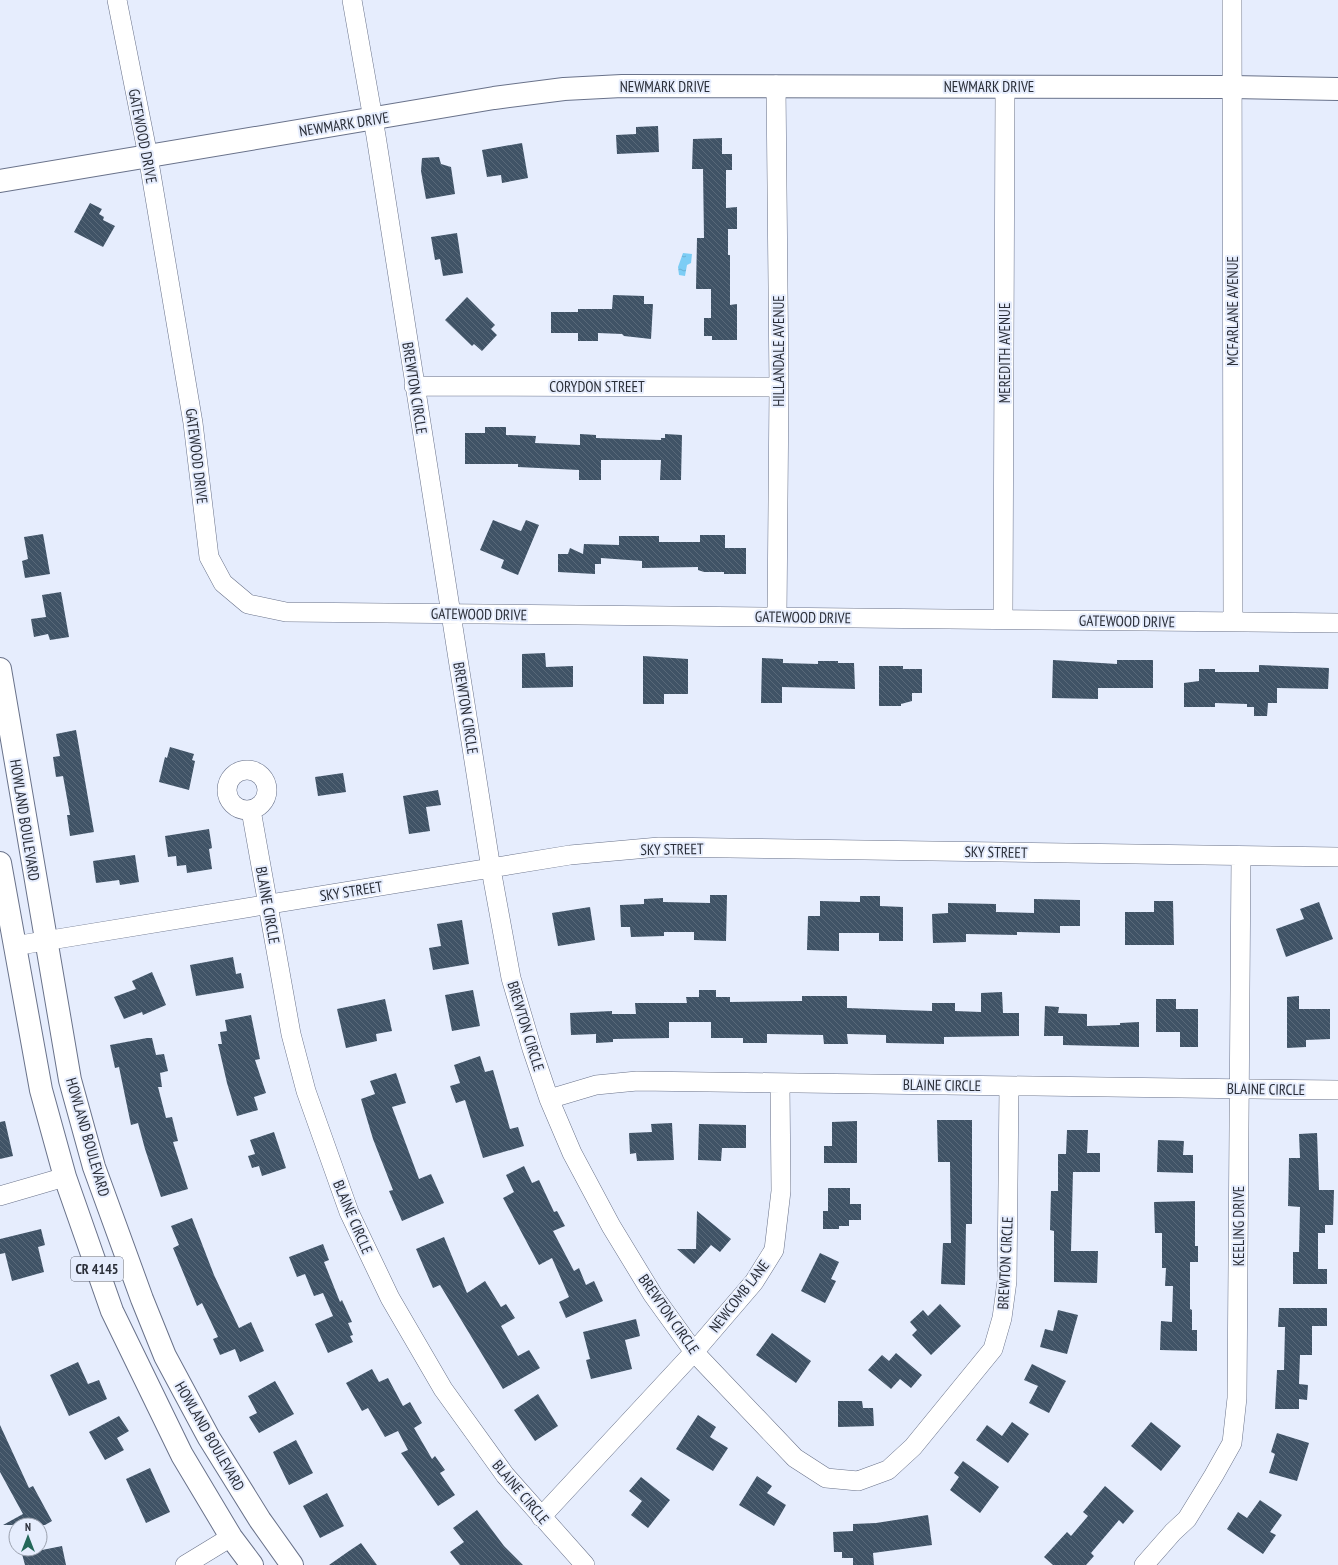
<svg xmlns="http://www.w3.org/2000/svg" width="1338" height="1565" viewBox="0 0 1338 1565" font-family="'PT Sans Narrow',sans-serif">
	<defs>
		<pattern id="water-ripples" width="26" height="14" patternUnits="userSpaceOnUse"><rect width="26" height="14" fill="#7ccdf5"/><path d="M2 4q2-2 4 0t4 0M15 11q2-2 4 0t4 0" fill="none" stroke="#6bb0d3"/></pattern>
		<pattern id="building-back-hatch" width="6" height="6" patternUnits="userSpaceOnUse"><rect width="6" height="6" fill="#405366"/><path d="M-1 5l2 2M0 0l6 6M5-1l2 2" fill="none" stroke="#596979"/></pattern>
	</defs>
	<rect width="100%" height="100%" fill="#e6edfd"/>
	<path fill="url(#water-ripples)" d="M683,253L692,254L691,263L687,265L685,276L679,275L678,267Z"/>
	<path fill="url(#building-back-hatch)" d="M658,126L659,152L617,154L616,135L636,134V127Z
		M722,138V154H732V170H726V208L737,207V229H728V255H730V305L737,304V340H712V336H704V318H711V289H696L697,238H704L703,169H692L693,139Z
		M522,143L528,178L502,183L501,175L487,177L482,150Z
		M439,157L441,164L451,167L455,194L426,199L421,171L422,158Z
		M90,203L102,209L99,214L104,217L103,220L115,226L103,247L74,232Z
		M457,233L463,273L443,276L440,259L435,260L431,237Z
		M613,295L644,296V304H653L651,339L624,336L622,334L598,333V341H578V333H551V312H578V309H612Z
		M467,297L495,325L491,329L497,335L482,351L474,344L472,346L445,320Z
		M485,427H506V435L536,436L535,443L580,445V434L596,435V438L661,440V438H665V434L682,435L681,480H660L661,460H601V480H579V470L518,467V464H465V433H485Z
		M493,520L521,531L526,520L539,525L518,575L501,568L504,560L480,550Z
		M43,534L50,574L25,578L22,561L28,559L24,537Z
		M700,535H725V548H746V574H724V572H704L698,570V567L642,568V561L601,558V564H595V574L558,572V554H568L570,548L583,554L584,544L619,545V536H659V542H700Z
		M61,592L69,637L50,640L48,634L34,637L31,619L46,617L42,595Z
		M545,653L546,667L573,666V687L522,688V654Z
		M643,656L688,659V694H664V704H643Z
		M762,658L783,659V663L818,664V661H838V663H854L855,689L782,687V703H761Z
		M1053,660L1117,664V660H1153V688H1098V699L1052,698Z
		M1259,665L1329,668L1328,689L1277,688V703H1268L1267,716H1254V707H1247V704L1215,703V707H1184V683L1199,681V669H1215V672H1259Z
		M879,666H903V669H922V693H912V701L901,704V706H879Z
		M76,730L94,832L70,836L67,815H70L63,776L56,777L53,757L60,756L56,734Z
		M170,747L194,754L192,760L195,761L189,790L159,782L165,757L167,758Z
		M343,773L346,792L318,796L315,777Z
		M438,790L441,805L426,807L430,831L409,834L403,796Z
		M209,829L212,848L209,849L212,869L187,873L186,865L177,866L176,856L168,857L165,836Z
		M135,855L139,882L120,885L119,880L96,883L93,861Z
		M710,895H727L726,941L694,940V932H664V936L631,937L630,927H621L620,905L644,904V899L663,898V902L710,903Z
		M860,896H880V906L903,907V941H879V933H839V951L807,950L808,916H820V901L860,902Z
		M1034,899L1080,900V926H1060V933L1017,932V935L966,934V942L933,943L932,914L948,913V903L996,904V912L1034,913Z
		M1154,901H1173L1174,945H1125V912H1154Z
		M1319,902L1333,939L1286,957L1276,929L1304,919L1300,909Z
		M590,907L595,940L558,946L552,913Z
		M462,920L469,964L433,970L429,948L441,946L437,924Z
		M233,957L236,974L241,973L244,988L196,996L190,965Z
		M152,972L166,1005L143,1015L142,1012L124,1019L114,997L136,989L132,981Z
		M473,990L480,1026L452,1031L445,995Z
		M699,990H716V997H730V1002L802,1001V996H847V1008L932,1011V1003H955V1011L981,1012V993L1002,992L1003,1013H1019V1036L944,1037V1044L886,1043V1035L847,1034L848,1044H824L823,1035L767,1034V1043H743V1038H711V1022H669V1038L613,1039V1042L596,1043V1034L571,1035L570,1013L612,1011V1014H636L635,1003H687L686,997H699Z
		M1299,996V1009H1330V1039L1306,1040V1047L1287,1048V997Z
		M385,999L392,1031L376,1034L377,1041L346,1048L337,1009Z
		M1156,999H1176V1009H1198V1047H1180V1032H1156Z
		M1045,1006L1059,1007L1058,1013L1087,1014V1026L1120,1025V1023L1139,1022V1047L1063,1045V1036H1044Z
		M251,1015L260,1059L255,1060L266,1093L254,1097L258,1110L237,1116L227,1083L218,1044H222L220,1032L227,1031L225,1020Z
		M147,1038H152L156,1055L164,1054L168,1071L160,1073L162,1087H158L166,1118L172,1117L178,1141L173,1142L188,1189L161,1197L145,1149L138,1123L131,1125L119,1067L115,1068L110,1045Z
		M480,1056L485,1072L493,1070L510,1129L518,1127L524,1146L483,1158L465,1100L456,1103L450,1086L460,1083L454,1065Z
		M396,1073L406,1103L392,1107L419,1179L431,1174L444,1203L402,1221L389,1191L393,1190L373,1139L361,1099L375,1094L370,1081Z
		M937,1120H972V1224H966L965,1285L941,1284L943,1243H951L950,1162H938Z
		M5,1121L13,1156L0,1159V1122Z
		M857,1121V1163H824V1146H832V1122Z
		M672,1123L674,1160L637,1161L636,1153L630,1154L629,1133L652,1132L651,1124Z
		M699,1124L746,1125V1148H722L721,1161L698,1160Z
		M1067,1130H1088L1087,1153H1100V1172H1073L1071,1251H1098L1097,1283L1054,1282V1231L1050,1230L1051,1191H1058V1154H1066Z
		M274,1132L286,1168L262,1176L259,1166L252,1168L248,1156L255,1154L250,1140Z
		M1317,1133L1319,1190H1334L1333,1225H1325V1233H1318V1269H1327V1284H1293V1252H1299L1300,1207L1288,1206L1289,1158H1300L1299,1134Z
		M1158,1140L1184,1141L1183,1155H1193V1173L1157,1172Z
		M524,1166L532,1183L539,1180L554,1212L557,1211L565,1226L553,1231L574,1271L579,1268L586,1285L594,1281L603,1301L566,1318L559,1302L569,1297L552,1258L539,1265L503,1198L514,1192L506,1175Z
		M828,1188H850V1204H861V1220H849V1226H839V1229H823V1211H828Z
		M1195,1201V1246H1198V1262H1190V1309L1192,1310V1330H1197V1351L1160,1350L1161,1321L1172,1322L1173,1286H1165L1166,1268H1162V1233H1155L1154,1202Z
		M697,1211L731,1239L720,1252L711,1245L694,1264L677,1249H696Z
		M192,1218L214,1275L239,1328L251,1322L264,1351L240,1362L235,1349L220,1355L213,1339L218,1337L202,1303L197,1306L173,1248L179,1245L171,1226Z
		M41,1229L45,1245L38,1247L44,1272L12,1281L5,1253L0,1254V1239Z
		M444,1237L467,1293L485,1281L501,1307L506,1304L515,1318L501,1326L518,1356L529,1350L540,1368L503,1389L440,1285L433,1288L416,1249Z
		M323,1244L329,1260L324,1262L340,1302L342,1300L352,1322L348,1323L353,1335L350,1336L353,1342L328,1353L315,1324L333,1316L323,1293L314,1296L305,1274L297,1277L289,1257Z
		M820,1253L839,1262L831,1279L836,1281L825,1303L801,1291Z
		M940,1304L961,1326L931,1355L912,1335L917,1330L910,1322L923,1310L928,1316Z
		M1279,1308H1327V1326H1312V1355H1300L1299,1384L1308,1385L1307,1400L1299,1399V1409H1275L1277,1370H1284L1285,1327H1278Z
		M1058,1310L1078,1315L1067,1354L1040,1347L1045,1329L1053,1331Z
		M636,1319L640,1336L625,1340L632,1369L591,1379L586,1360L590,1359L583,1332Z
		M772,1333L811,1361L796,1383L756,1355Z
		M896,1353L922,1375L911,1388L900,1379L891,1389L868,1370L882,1355L889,1361Z
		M78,1362L88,1384L99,1380L107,1399L69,1416L50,1375Z
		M1032,1364L1066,1381L1049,1413L1029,1403L1038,1386L1024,1380Z
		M372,1369L379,1382L388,1378L403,1406L410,1402L422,1423L414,1428L432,1459L435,1456L445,1470L440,1473L455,1495L438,1506L401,1453L408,1450L398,1431L385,1437L368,1408L362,1411L346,1383Z
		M275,1381L294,1414L259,1433L249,1417L257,1413L248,1396Z
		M538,1394L558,1426L535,1441L514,1410Z
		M838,1401H862L863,1408H873L874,1426L838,1427Z
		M698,1415L716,1427L710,1437L728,1448L713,1471L676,1449Z
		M119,1416L129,1431L117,1438L124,1450L105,1460L89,1432Z
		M1012,1422L1029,1434L1008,1463L976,1440L987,1425L1002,1436Z
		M1151,1422L1181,1446L1161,1471L1131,1446Z
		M0,1425L29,1488L33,1486L52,1521L45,1525H3L23,1514L0,1472Z
		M1277,1433L1309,1443L1297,1481L1269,1473L1275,1454L1271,1452Z
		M296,1440L313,1473L289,1485L273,1452Z
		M963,1461L999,1487L980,1513L950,1490L959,1477L954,1473Z
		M150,1468L170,1512L146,1523L126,1479Z
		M757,1476L772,1486L767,1493L786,1505L774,1526L739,1505Z
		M641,1477L670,1500L648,1528L631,1515L642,1501L629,1491Z
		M1105,1486L1134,1511L1123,1524L1119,1520L1091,1553L1094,1556L1086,1565H1053L1044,1557L1067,1532L1071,1536L1088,1516L1083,1512Z
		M327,1493L344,1526L320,1538L303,1506Z
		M1260,1500L1282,1515L1270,1532L1276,1535L1263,1554L1227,1529L1238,1512L1247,1518Z
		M477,1510L504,1546L523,1565H460L450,1552L464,1542L453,1528Z
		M928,1515L932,1545L873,1553L874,1565H853V1558H842V1552H834L833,1532L853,1531V1524L876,1523Z
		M361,1543L377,1565H329L349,1551Z
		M62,1546L66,1565H25L22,1554Z"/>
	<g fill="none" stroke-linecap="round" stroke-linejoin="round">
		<defs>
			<path id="minor" d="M117,0L148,156L193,423L209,557L223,583L248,604L286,612L1338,623
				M352,0L376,136L491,869L511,978L532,1049L549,1099L572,1153L611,1226L653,1295L694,1352L795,1458L826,1478L858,1481L888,1470L913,1447L993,1349L1002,1318L1007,1281L1009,1086
				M1232,0L1233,622
				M776,85L779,387L777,617
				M414,386L779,387
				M1003,619L1005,87
				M227 790a20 20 0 1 1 40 0a20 20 0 1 1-40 0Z
				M251,810L291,1034L306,1091L349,1212L390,1298L443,1389L505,1475L585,1565
				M14,946L570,855L659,847L1338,857
				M549,1099L596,1085L637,1081L1338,1090
				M0,1196L65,1177
				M541,1517L694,1352L754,1282L774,1250L781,1191L780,1083
				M185,1565L231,1537
				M1144,1565L1173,1532L1187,1519L1214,1475L1232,1443L1237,1398L1241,856"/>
			<path id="tertiary" d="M0,181L494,98L564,89L622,86L1232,87L1338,89"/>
			<path id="primary" d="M0,669L70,1080L94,1167L142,1299L165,1356L209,1438L260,1520L292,1565
				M0,863L41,1090L65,1177L112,1311L182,1455L231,1537L252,1565"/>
		</defs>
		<use href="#minor" stroke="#69728a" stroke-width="20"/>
		<use href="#tertiary" stroke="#69728a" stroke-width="24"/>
		<use href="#primary" stroke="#69728a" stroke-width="24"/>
		<use href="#minor" stroke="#fff" stroke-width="19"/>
		<use href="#tertiary" stroke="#fff" stroke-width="22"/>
		<use href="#primary" stroke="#fff" stroke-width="22"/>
	</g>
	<g text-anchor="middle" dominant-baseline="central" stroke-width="4" stroke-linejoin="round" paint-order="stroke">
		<rect fill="#e6edfd" stroke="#626773" stroke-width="1" x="71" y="1257" width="52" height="24" rx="3"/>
		<g font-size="14" font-weight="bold" fill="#2a2e38">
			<text x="97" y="1269">CR 4145</text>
		</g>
		<g font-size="15" fill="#2a2e38" stroke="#e6edfd">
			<text x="665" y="86">NEWMARK DRIVE</text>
			<text x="989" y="86">NEWMARK DRIVE</text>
			<text transform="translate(344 124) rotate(-9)">NEWMARK DRIVE</text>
			<text transform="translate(143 136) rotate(79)">GATEWOOD DRIVE</text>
			<text transform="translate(1232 311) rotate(-90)">MCFARLANE AVENUE</text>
			<text transform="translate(778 351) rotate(-90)">HILLANDALE AVENUE</text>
			<text transform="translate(1004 353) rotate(-90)">MEREDITH AVENUE</text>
			<text x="597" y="386">CORYDON STREET</text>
			<text transform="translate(415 388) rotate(81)">BREWTON CIRCLE</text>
			<text transform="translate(197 456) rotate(83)">GATEWOOD DRIVE</text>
			<text transform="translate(479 614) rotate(1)">GATEWOOD DRIVE</text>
			<text transform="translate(803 617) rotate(1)">GATEWOOD DRIVE</text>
			<text transform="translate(1127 621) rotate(1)">GATEWOOD DRIVE</text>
			<text transform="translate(466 708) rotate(81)">BREWTON CIRCLE</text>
			<text transform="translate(25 820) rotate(81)">HOWLAND BOULEVARD</text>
			<text transform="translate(672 849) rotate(-1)">SKY STREET</text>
			<text transform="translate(996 852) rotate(1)">SKY STREET</text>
			<text transform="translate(351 891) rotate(-9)">SKY STREET</text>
			<text transform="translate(268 905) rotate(80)">BLAINE CIRCLE</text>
			<text transform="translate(526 1026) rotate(73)">BREWTON CIRCLE</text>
			<text transform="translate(942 1085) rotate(1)">BLAINE CIRCLE</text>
			<text transform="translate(1266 1089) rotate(1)">BLAINE CIRCLE</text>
			<text transform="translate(88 1137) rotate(74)">HOWLAND BOULEVARD</text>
			<text transform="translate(353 1217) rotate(67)">BLAINE CIRCLE</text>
			<text transform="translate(1238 1226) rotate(-90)">KEELING DRIVE</text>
			<text transform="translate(1005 1263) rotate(-87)">BREWTON CIRCLE</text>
			<text transform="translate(739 1296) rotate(-52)">NEWCOMB LANE</text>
			<text transform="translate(669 1314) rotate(55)">BREWTON CIRCLE</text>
			<text transform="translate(210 1436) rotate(60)">HOWLAND BOULEVARD</text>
			<text transform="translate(521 1492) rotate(50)">BLAINE CIRCLE</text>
		</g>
	</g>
	<g transform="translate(28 1537)"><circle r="19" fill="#e6edfd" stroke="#9ba1ae"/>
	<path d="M0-3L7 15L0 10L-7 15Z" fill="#236759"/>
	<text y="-6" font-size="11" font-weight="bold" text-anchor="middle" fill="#2a2e38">N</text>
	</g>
</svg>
